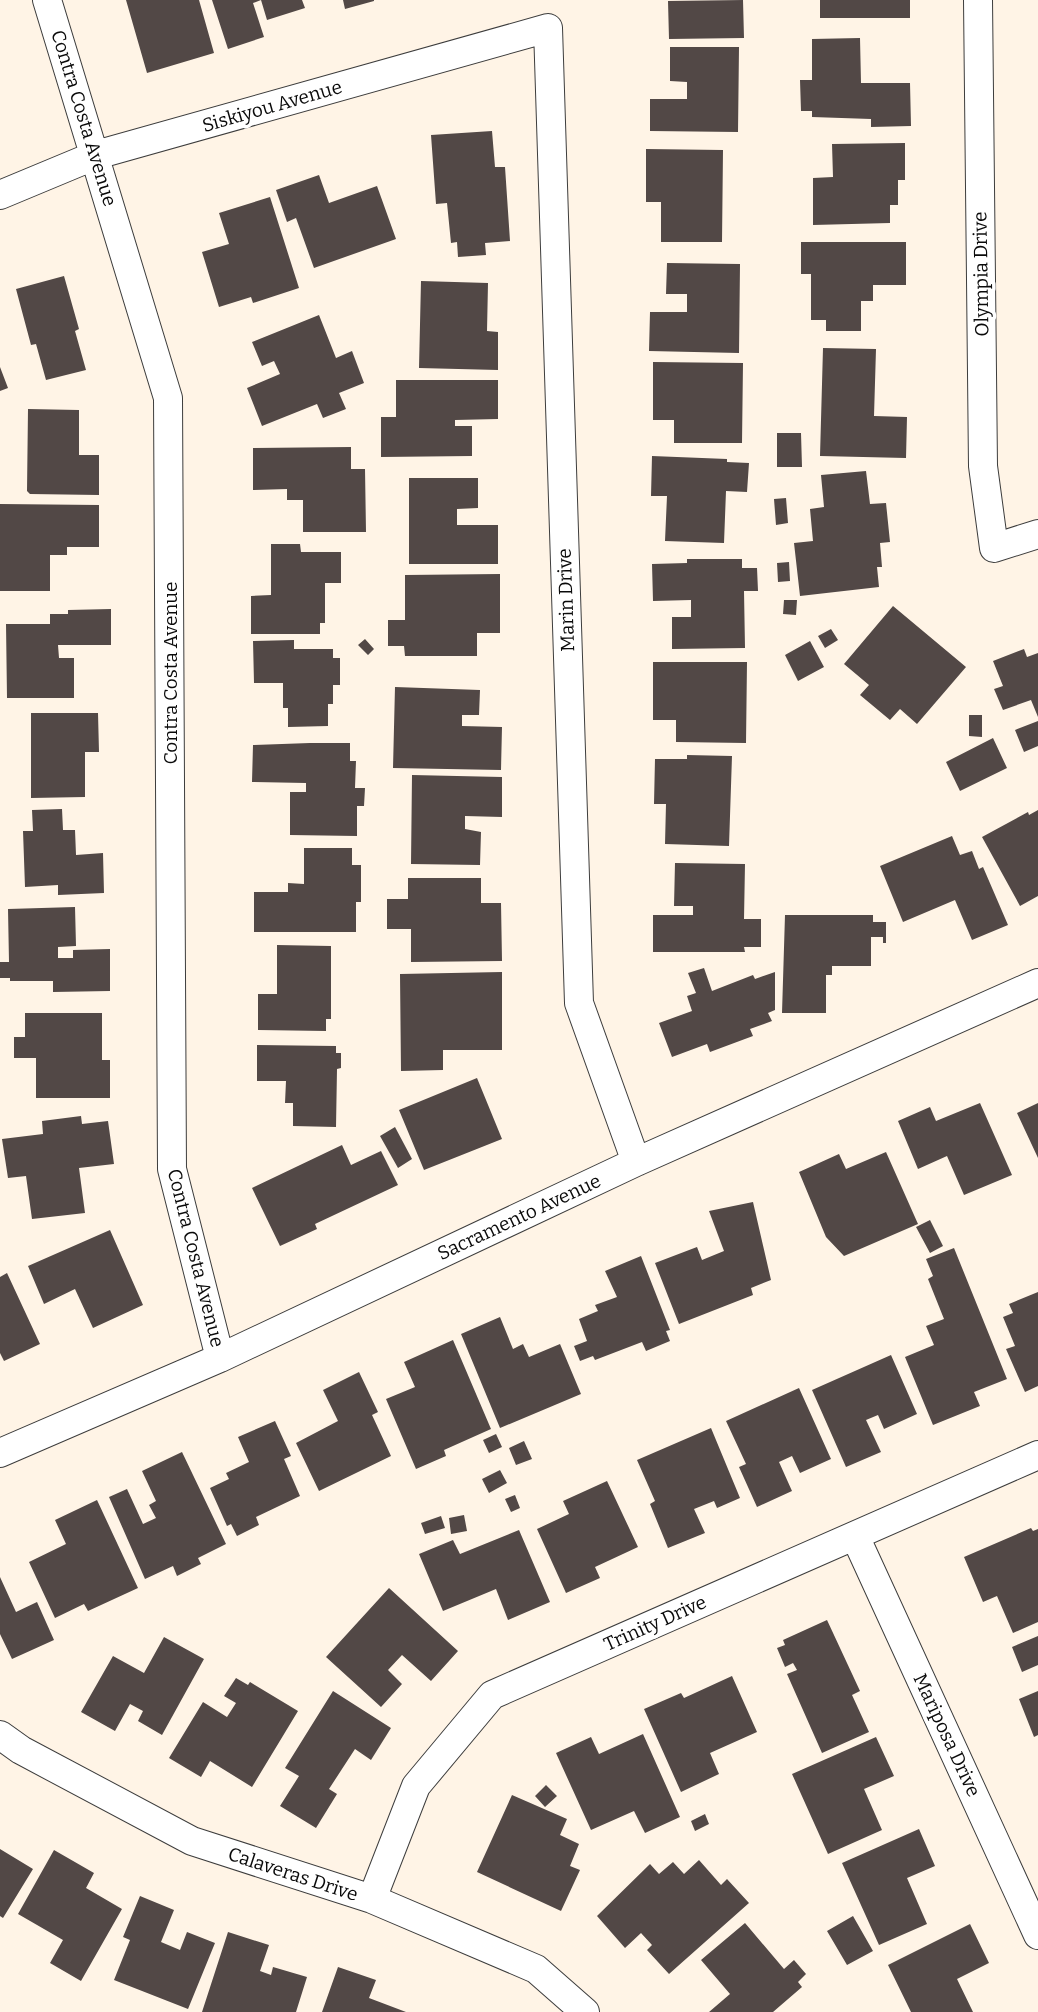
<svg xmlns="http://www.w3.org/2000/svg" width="1038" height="2012" viewBox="0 0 1038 2012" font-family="Bitter,serif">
	<rect width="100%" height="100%" fill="#fff4e6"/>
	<path fill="#524846" d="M126,0H199L214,53L147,73Z
		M212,0H302L305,8L267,20L261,0L253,3L264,37L228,49Z
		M343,0H374V1L345,9Z
		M743,0L744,38L669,39L668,1Z
		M820,0H910V18H820Z
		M860,38L861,83H910L911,126L871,127V119L812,117V111H801L800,80H812V39Z
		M670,47H739L738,132L650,131V99H687V82L670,81Z
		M492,131L495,167H505L510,241L485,243L486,255L458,257L457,242L451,243L447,203L436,204L431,135Z
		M905,143V180H898V205H890V223L813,225V178L833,177L832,144Z
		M646,149L723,150L722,242H661V202H646Z
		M319,175L329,203L377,186L396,239L314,268L296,218L287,222L276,190Z
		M270,197L299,288L253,303L251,297L219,307L202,252L229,244L219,213Z
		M801,242H906V285H873V301H861V331H826V320H811V274H801Z
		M667,263L740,264L739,353L649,351L650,312H687V294H666Z
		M64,276L79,329L75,331L86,370L46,380L36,344L31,345L16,289Z
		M421,281L488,283L487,331L498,332V370L419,368Z
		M319,315L336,358L352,351L364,383L339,393L346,409L323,418L317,404L262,426L247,388L280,374L274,361L262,366L252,342Z
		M823,348L876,349L874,416L907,417L906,458L820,456Z
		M653,362L743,363L742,443H674V420H653Z
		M0,367L8,388L0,391Z
		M396,380H498V419L455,420V426H472V456L381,457V417H396Z
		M28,409L79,410V455H99V495L30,494L27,491Z
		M777,433H801L802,467H777Z
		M351,447V469H365L366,532H303V500H287V489L253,490V448Z
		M652,456L727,459V462L749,463L747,492L726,491L724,543L665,541L667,496H651Z
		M866,471L870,504L886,503L890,542L880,543L882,567H877L879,587L800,596L794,543L813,541L810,509L824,507L821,475Z
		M409,478H478V508L457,509V525H498V564H409Z
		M786,498L788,523L776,525L774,499Z
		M0,504L99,505V547H67V555H50V591H0Z
		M271,544H300L301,552H341V583H325V623H320V634H251V596L271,595Z
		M687,559H742V568H757L758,591H744L745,648L672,649V617H691V600L653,601L652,564L687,563Z
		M789,562L790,581L778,582L777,563Z
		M500,574V633H477V656H405L404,646H388V620H405V575Z
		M784,600H797L796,615L783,614Z
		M893,606L966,667L917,724L900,709L890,720L860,695L869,685L844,664Z
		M111,609V645H58L59,658H74V698H7L6,624H50V614H68V610Z
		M831,629L838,640L825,648L818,636Z
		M365,639L374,649L368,655L358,645Z
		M294,640V649H333V658H340V685H333V704H328V726L288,727V708H283V683H254L253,641Z
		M810,641L824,667L798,681L785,655Z
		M1024,649L1027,657L1038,653V717L1031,700L1003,710L994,689L1003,686L993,661Z
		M653,662H747L746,743L676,742V720H653Z
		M395,687L480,690L479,715H462V726L502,727L501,770L393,768Z
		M31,713H98L99,752H85V797L31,798Z
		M969,715H982V737L969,736Z
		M1038,721V746L1024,752L1015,730Z
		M993,738L1007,768L960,791L946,762Z
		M310,743H350V761H356L355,788H365L364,806H357V836L290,835V792H306V783L252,782L253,745Z
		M687,755L732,756L729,846L665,844L666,804H654L655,759H687Z
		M412,775L502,777V817L465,816V829L481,832L480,865L411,864Z
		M62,809L63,830H75L76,855L103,853L104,893L58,895V885L25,887L23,831H33L32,810Z
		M1038,810V896L1020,906L982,837L1028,812L1029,815Z
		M952,836L960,855L972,851L979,869L983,867L1008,925L972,940L955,900L903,922L880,866Z
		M304,848H352V865H361V902H356V932H254V892H288V883L304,884Z
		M675,863L745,864L744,919H761V947H744L745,952H653V915H693V906H674Z
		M408,878H481V903H501L502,961L411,962V929H387V899H408Z
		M75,907L76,946L58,947V958H73V950L110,949V991L53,992V981H10V978H0V962H9L8,909Z
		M785,915H873V922H886V943H883V937H871V966H832V975H826V1013H782Z
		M277,945L331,946V1019H326V1031L258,1030V994H277Z
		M704,968L712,991L753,975L755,979L775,972V1010L768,1013L772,1021L750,1029L753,1036L710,1052L707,1044L672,1057L659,1023L692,1011L687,996L696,993L688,973Z
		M502,972V1050H443V1070L401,1071L400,974Z
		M25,1013H102V1060H110V1098H36V1058H14V1037H25Z
		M257,1045L336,1046V1053H341V1068L337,1069L336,1127L293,1126V1103H285L286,1081H257Z
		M477,1078L502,1139L424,1170L399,1110Z
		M980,1103L1012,1175L964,1195L947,1156L918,1169L898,1121L930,1107L936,1121Z
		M1038,1103V1158L1017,1113Z
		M81,1116L82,1124L108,1121L114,1164L79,1168L85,1213L32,1219L26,1176L8,1178L2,1139L43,1134L42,1121Z
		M395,1127L412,1159L398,1168L380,1136Z
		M342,1145L351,1165L381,1151L398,1185L315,1224L317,1229L280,1246L252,1188Z
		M886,1152L918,1224L844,1256L826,1237L799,1172L839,1154L846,1169Z
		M753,1202L771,1280L751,1288L753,1295L679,1324L655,1263L697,1247L702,1260L724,1251L709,1211Z
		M930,1220L943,1246L930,1253L916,1227Z
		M110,1230L143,1305L93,1328L75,1289L44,1304L28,1266Z
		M954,1248L1007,1379L974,1392L980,1406L933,1425L905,1357L934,1345L926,1326L944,1319L928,1279L933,1276L926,1259Z
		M641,1256L670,1330L666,1331L670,1341L646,1351L642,1342L595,1360L593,1356L580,1361L574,1346L587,1341L579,1319L598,1311L595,1305L617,1297L605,1271Z
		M7,1273L40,1344L4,1361L0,1353V1277Z
		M1038,1292V1386L1025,1392L1006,1349L1015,1346L1003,1317L1013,1313L1009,1304Z
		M500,1317L513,1349L523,1344L529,1357L560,1344L581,1394L500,1428L461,1334Z
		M453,1340L491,1429L444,1450L446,1456L416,1469L386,1399L415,1387L404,1362Z
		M891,1355L917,1414L884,1429L878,1415L866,1420L881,1452L846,1467L812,1390Z
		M359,1372L378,1412L372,1415L391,1456L319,1491L296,1443L338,1421L323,1390Z
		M799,1388L831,1459L800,1473L792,1456L779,1462L792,1491L757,1507L739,1467L746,1464L726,1421Z
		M275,1421L291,1456L284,1459L300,1496L256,1517L259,1525L237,1536L231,1524L227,1526L210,1488L229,1479L226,1473L249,1462L238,1437Z
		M711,1428L740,1498L717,1508L714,1501L694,1509L705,1533L668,1548L650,1504L655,1501L637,1460Z
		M496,1434L502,1447L489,1453L483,1440Z
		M524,1441L532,1459L516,1465L509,1448Z
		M182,1452L226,1544L198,1558L201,1564L177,1576L173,1566L145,1579L109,1497L127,1489L143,1524L156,1518L149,1505L156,1501L142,1471Z
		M500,1470L507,1483L489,1493L482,1479Z
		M607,1481L638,1547L595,1567L600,1578L566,1593L537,1529L569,1514L563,1501Z
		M515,1495L520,1508L511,1512L505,1499Z
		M97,1500L138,1588L88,1611L84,1604L55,1618L29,1562L66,1544L55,1520Z
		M464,1515L467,1531L451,1534L449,1518Z
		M441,1516L445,1528L425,1534L421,1523Z
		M1031,1528L1033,1531L1038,1529V1622L1013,1633L997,1596L983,1602L964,1557Z
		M519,1530L550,1602L508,1620L496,1589L443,1611L419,1554L453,1540L460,1554Z
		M0,1577L16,1612L37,1602L54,1640L12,1659L0,1634Z
		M389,1588L458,1651L431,1681L402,1655L388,1670L402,1684L381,1707L326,1657Z
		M827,1620L860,1691L852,1695L869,1732L822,1753L787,1674L797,1670L793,1663L785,1667L777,1648L785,1645L783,1640Z
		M1038,1636V1665L1022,1672L1012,1647Z
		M164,1637L204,1659L162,1735L138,1721L143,1711L130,1704L115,1731L81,1712L113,1656L144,1673Z
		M732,1676L757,1732L710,1753L719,1774L681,1792L644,1709L681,1693L684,1698Z
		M236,1678L248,1685L250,1682L298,1711L252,1787L210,1761L201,1777L169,1758L203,1702L227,1717L236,1703L224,1696Z
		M333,1691L391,1728L371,1760L355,1749L329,1789L337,1794L316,1828L280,1806L299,1776L285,1768Z
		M1038,1691V1735L1034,1737L1019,1699Z
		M643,1734L680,1817L645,1833L634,1811L591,1830L556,1753L591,1737L599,1754Z
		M876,1737L894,1776L864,1789L882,1830L828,1854L792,1774Z
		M546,1785L557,1796L545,1807L535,1796Z
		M512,1795L567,1819L560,1835L579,1844L570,1866L580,1870L561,1911L477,1872Z
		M705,1814L709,1824L695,1831L691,1821Z
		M919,1829L935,1866L907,1878L927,1924L879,1945L842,1863Z
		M0,1849L33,1869L3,1918L0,1916Z
		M54,1850L94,1873L86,1888L122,1909L81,1981L50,1963L63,1940L18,1914Z
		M699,1860L721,1885L727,1879L749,1903L669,1974L647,1950L652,1945L641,1933L625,1948L597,1916L650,1864L659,1874L673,1862L684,1874Z
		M140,1896L174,1910L161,1942L180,1950L187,1932L215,1943L188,2009L114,1980L130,1940L123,1937Z
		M853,1916L873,1951L847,1965L827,1931Z
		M745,1923L784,1969L794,1960L806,1974L798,1982L802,1987L773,2012H709L730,1994L701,1960Z
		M970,1924L989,1963L957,1979L973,2012H911L888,1965Z
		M228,1932L269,1945L260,1971L271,1975L273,1967L307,1977L296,2012H202Z
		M338,1967L376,1980L369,1998L406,2012H322Z"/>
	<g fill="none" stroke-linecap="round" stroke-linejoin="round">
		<defs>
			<path id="minor" d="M47,0L168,398L172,1169L220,1358
				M978,0L983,466L994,548L1038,534
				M0,195L96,155L548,28L579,1003L636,1162
				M0,1453L220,1358L636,1162L1038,983
				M855,1536L1038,1935
				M0,1735L21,1750L192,1841L372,1899L536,1969L585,2012
				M372,1899L416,1786L492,1695L1038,1455"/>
		</defs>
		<use href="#minor" stroke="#3d3d3d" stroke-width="30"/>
		<use href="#minor" stroke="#fff" stroke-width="28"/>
	</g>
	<g text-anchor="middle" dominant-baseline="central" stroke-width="7" stroke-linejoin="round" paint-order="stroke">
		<g font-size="19" fill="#0a0a0a" stroke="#fff">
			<text transform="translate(272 106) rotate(-16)">Siskiyou Avenue</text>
			<text transform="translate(84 118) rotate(73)">Contra Costa Avenue</text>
			<text transform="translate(981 274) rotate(-91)">Olympia Drive</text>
			<text transform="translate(566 600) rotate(-92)">Marin Drive</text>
			<text transform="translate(170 673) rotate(-90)">Contra Costa Avenue</text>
			<text transform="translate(519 1217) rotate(-25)">Sacramento Avenue</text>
			<text transform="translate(196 1258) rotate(76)">Contra Costa Avenue</text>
			<text transform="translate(655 1623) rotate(-24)">Trinity Drive</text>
			<text transform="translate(947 1735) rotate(65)">Mariposa Drive</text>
			<text transform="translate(293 1874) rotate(18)">Calaveras Drive</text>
		</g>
	</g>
</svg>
